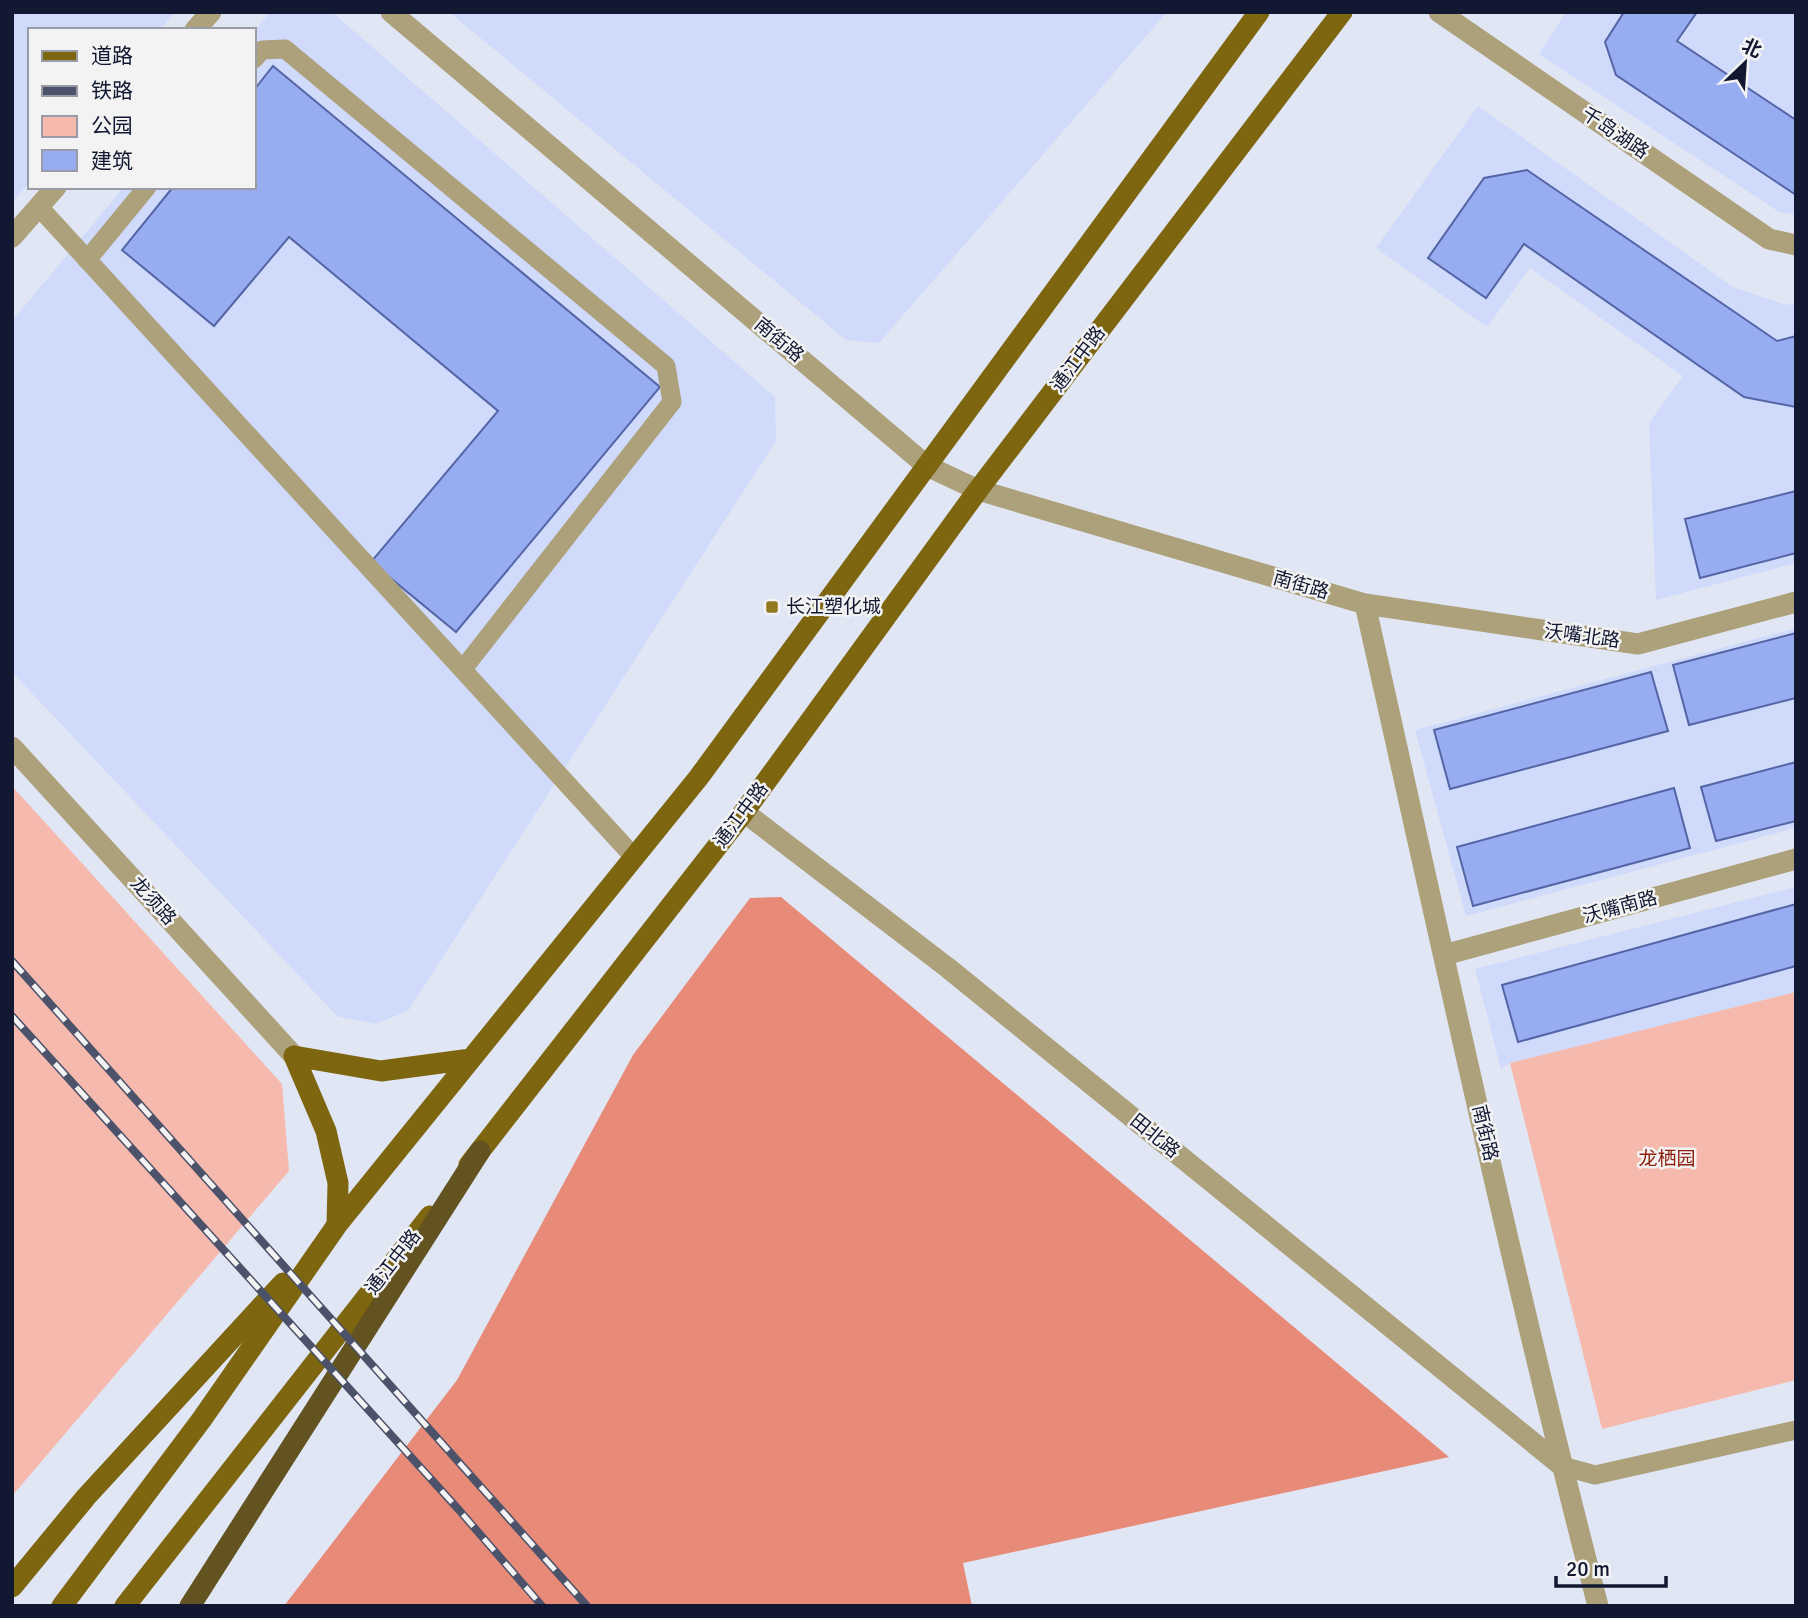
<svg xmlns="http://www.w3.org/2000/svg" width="1808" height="1618" viewBox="0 0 1808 1618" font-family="Signika,'Noto Sans SC',sans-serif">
	<rect width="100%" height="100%" fill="#e1e6f5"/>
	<path fill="#d0dafa" d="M12,12H175L160,30H30V182L12,202Z
		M270,12H332L775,397L776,441L408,1011L375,1024L337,1016L12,672V321L124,187H254V32Z
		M449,12H1167L879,343L846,340Z
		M1566,12H1796V215L1779,212L1539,54Z
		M1478,106L1733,287L1786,305L1796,303V563L1656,600L1649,423L1683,376L1530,268L1487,327L1376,248Z
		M1796,628V828L1466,916L1415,730Z
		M1796,887V992L1510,1063L1501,1069L1475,969Z"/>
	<path fill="#f6b9ad" d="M12,786L282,1084L289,1171L12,1496Z
		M1796,992V1380L1602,1429L1510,1063Z"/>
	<path fill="#e88a78" d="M781,897L1449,1457L963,1563L972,1606H284L457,1380L633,1055L750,898Z"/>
	<path fill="#98acf2" stroke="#5465a6" stroke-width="2" d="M1624,12H1697L1677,41L1796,120V195L1616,75L1605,42Z
		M273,66L660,387L456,632L371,562L498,411L289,237L214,326L122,250L173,187H254V90Z
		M1527,170L1777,341L1796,336V407L1744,397L1524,244L1486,298L1428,258L1484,178Z
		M1796,491V553L1700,578L1685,519Z
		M1796,633V698L1689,725L1673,665Z
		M1651,672L1668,731L1450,789L1434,730Z
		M1796,762V821L1716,841L1701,787Z
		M1674,788L1690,848L1473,906L1457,847Z
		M1796,904V966L1518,1042L1502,985Z"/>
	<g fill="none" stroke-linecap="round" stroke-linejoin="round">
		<path stroke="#ada17b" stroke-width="19" d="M254,59L262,50L285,49L666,366L672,402L463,669
			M39,207L634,857
			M87,260L147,187
			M1562,1466L1595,1475L1796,1430"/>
		<path stroke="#ada17b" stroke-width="21" d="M391,12L927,466L978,490L1365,604C1440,938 1512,1274 1598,1606
			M1439,12L1769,239L1796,245
			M195,30L211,12
			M12,237L56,187
			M1365,604L1638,644L1796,602
			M744,812L948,968L1562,1466
			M1444,955L1796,859"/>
		<path stroke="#ada17b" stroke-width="21" d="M12,747L294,1056"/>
		<path stroke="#7d660f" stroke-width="21" d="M294,1056L326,1131L338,1183L337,1225L334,1229
			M294,1056L381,1071L471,1059
			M469,1165L744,812L978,490L1342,12
			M12,1587L86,1497L283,1283
			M62,1606L202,1419L337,1225L699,777L1259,12
			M125,1606L430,1216"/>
		<path stroke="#625321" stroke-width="21" d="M190,1606L480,1151"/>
		<defs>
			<path id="rail" d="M12,961L587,1606
				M12,1016L459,1510L542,1606"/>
		</defs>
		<use href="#rail" stroke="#4c5269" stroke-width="8"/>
		<use href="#rail" stroke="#f3f3f3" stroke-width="5" stroke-dasharray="16" stroke-linecap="butt"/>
	</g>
	<rect fill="#92781f" stroke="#f3f3f3" stroke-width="2.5" x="765" y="600" width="14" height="14" rx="3.5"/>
	<g text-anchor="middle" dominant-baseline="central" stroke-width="5" stroke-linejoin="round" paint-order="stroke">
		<g font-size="19" fill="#121832" stroke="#f3f3f3">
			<text transform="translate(1615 133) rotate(34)">千岛湖路</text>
			<text transform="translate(779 340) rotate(40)">南街路</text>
			<text transform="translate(1078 359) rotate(-53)">通江中路</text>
			<text transform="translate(1301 585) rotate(16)">南街路</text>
			<text transform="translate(1582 636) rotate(8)">沃嘴北路</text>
			<text transform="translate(741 815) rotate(-53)">通江中路</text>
			<text transform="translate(153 901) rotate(48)">龙须路</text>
			<text transform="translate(1620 907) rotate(-15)">沃嘴南路</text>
			<text transform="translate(1485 1133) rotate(77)">南街路</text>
			<text transform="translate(1155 1136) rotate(39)">田北路</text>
			<text transform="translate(393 1262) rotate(-52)">通江中路</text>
		</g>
		<g font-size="19" fill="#121832" stroke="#f3f3f3" text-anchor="start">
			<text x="786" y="607">长江塑化城</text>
		</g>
		<g font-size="19" fill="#8e200e" stroke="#f3f3f3">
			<text x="1667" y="1159">龙栖园</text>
		</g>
	</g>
	<rect width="1808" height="1618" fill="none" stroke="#121832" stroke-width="28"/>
	<rect x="28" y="28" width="228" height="161" fill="#f3f3f3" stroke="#999ba6" stroke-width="2"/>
	<rect x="42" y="51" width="35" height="10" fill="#7d660f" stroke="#999ba6" stroke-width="2"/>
	<text x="91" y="63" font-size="21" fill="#121832">道路</text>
	<rect x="42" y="86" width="35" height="10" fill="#4c5269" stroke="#999ba6" stroke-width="2"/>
	<text x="91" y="98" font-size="21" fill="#121832">铁路</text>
	<rect x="42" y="116" width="35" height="21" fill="#f6b9ad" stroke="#999ba6" stroke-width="2"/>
	<text x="91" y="133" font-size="21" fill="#121832">公园</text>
	<rect x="42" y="150" width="35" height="21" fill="#98acf2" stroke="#999ba6" stroke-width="2"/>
	<text x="91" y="168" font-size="21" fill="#121832">建筑</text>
	<g transform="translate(1745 63) rotate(25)" stroke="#f3f3f3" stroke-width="5" paint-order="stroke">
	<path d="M0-5L12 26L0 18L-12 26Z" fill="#121832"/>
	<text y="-10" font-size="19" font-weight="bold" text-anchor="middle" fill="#121832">北</text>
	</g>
	<path d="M1556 1576v10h110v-10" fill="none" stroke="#121832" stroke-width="3.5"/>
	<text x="1566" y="1576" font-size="21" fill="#121832" stroke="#f3f3f3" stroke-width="5" paint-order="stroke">20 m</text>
</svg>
